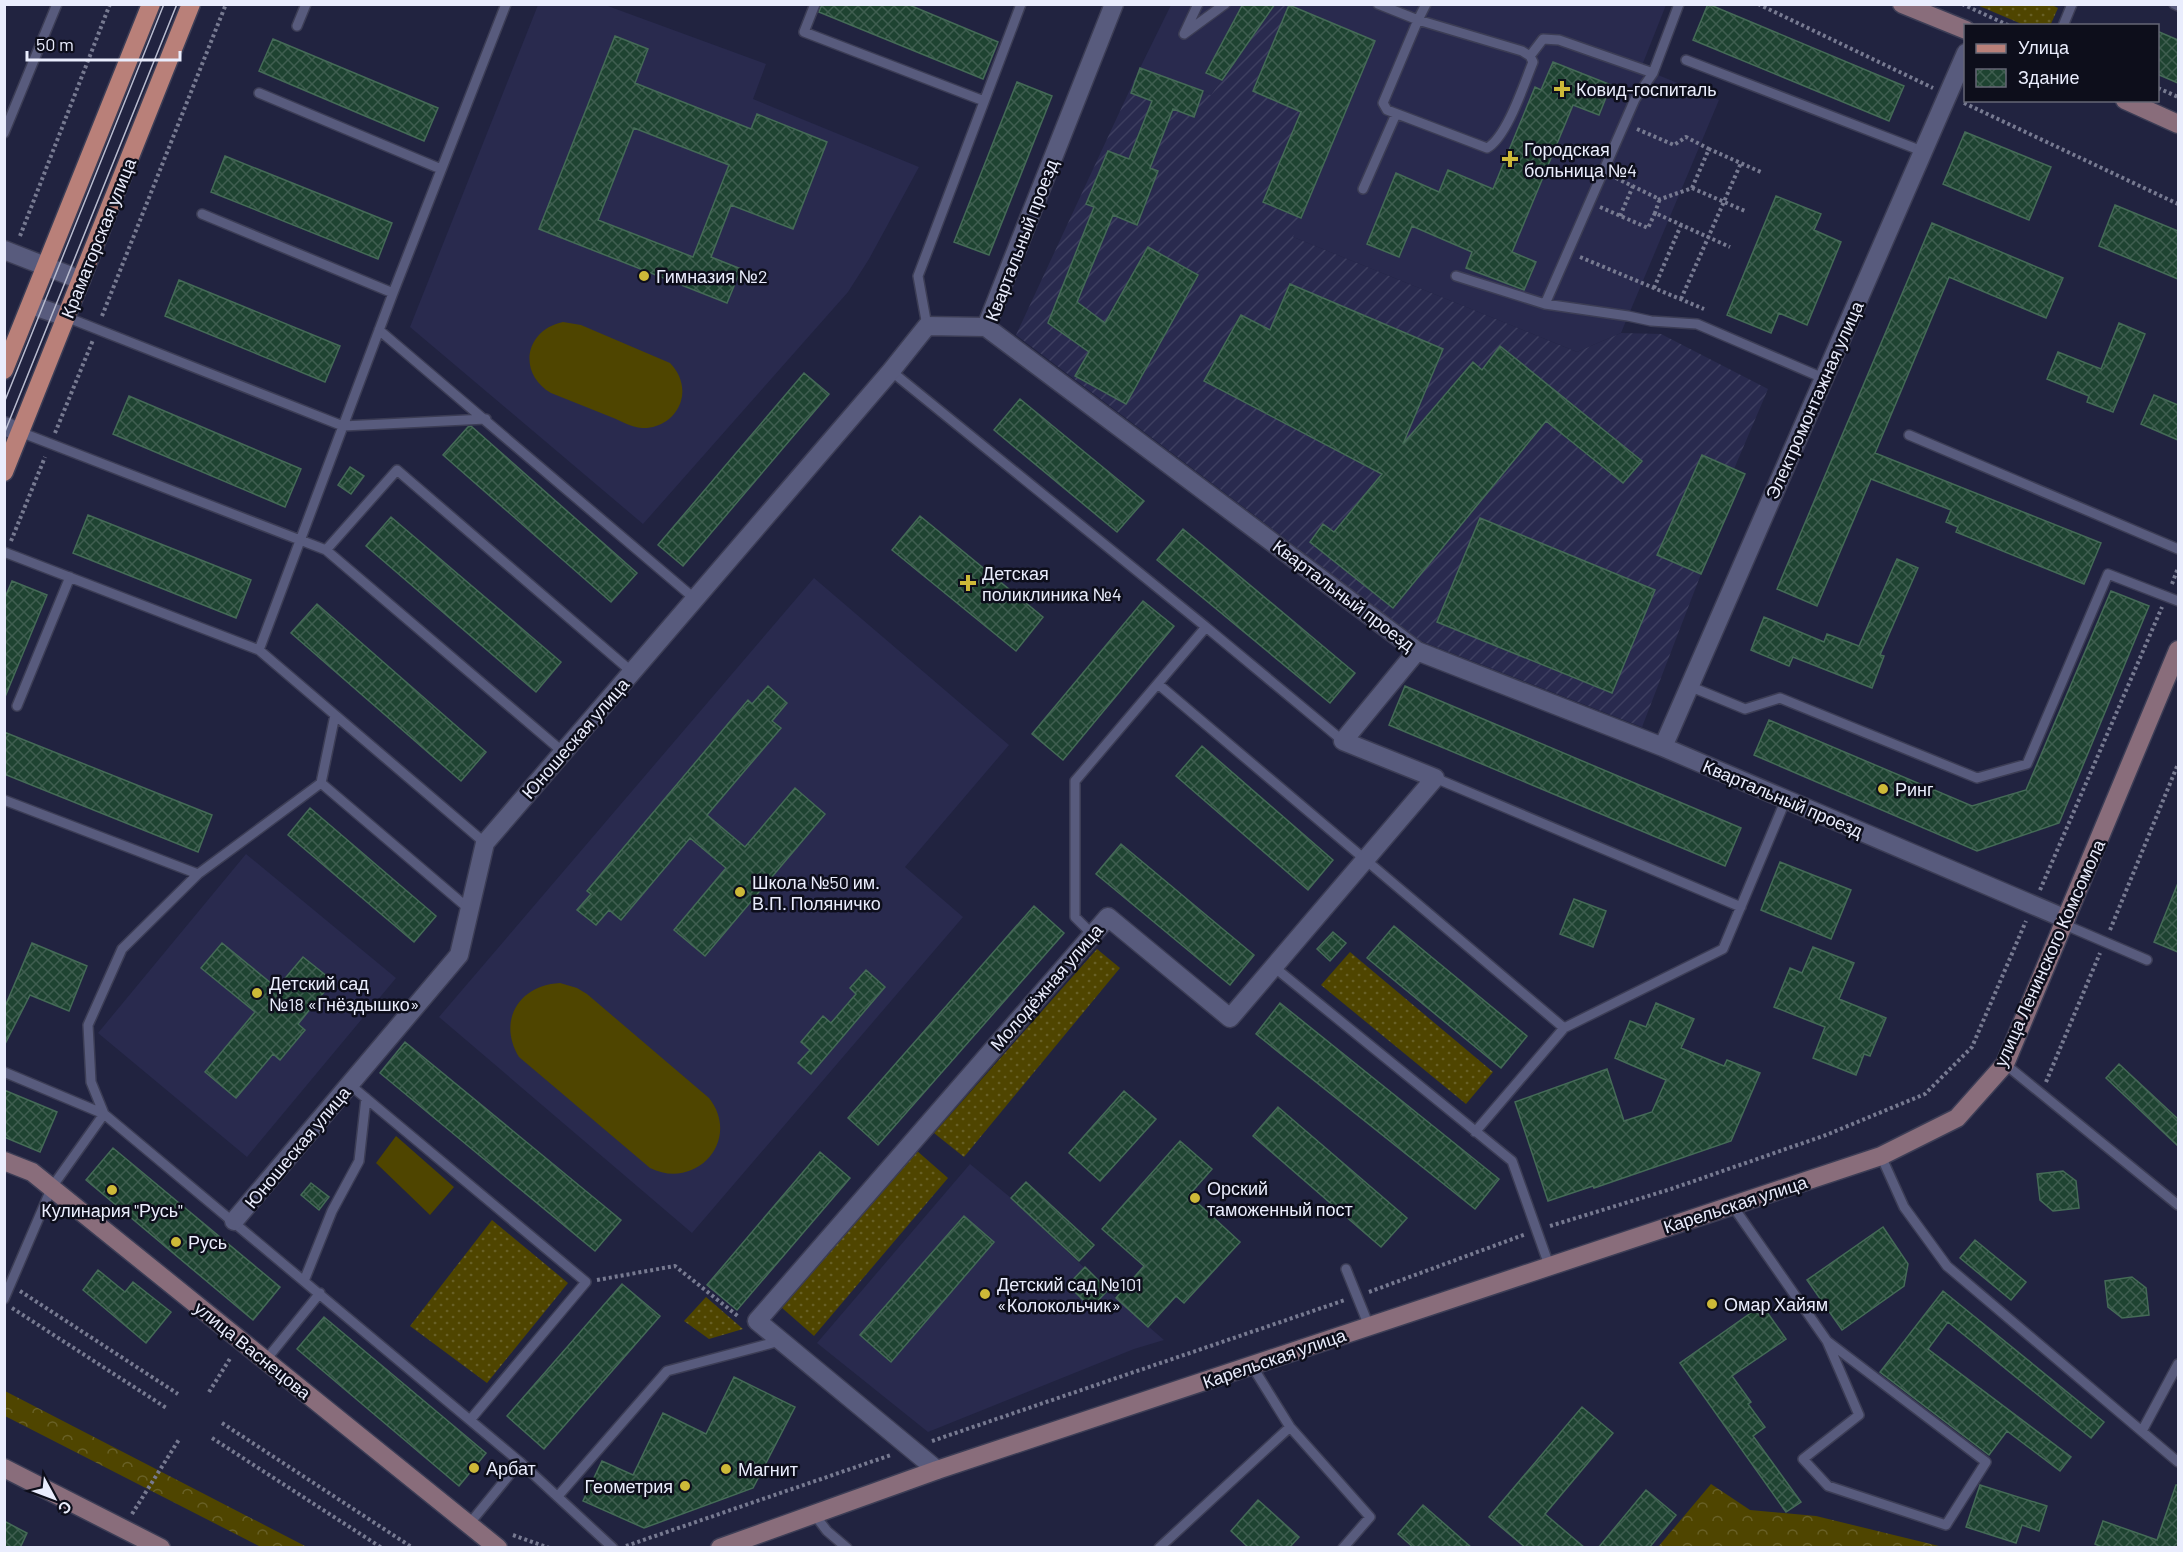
<svg xmlns="http://www.w3.org/2000/svg" width="2183" height="1552" viewBox="0 0 2183 1552" font-family="Barlow,sans-serif">
	<defs>
		<pattern id="industrial-furrows" width="10" height="10" patternUnits="userSpaceOnUse" patternTransform="scale(1.5)"><rect width="10" height="10" fill="#292a4e"/><path d="M-1 1l2-2M0 10L10 0M9 11l2-2" fill="none" stroke="#3e3f60"/></pattern>
		<pattern id="grass-dots" width="8" height="8" patternUnits="userSpaceOnUse" patternTransform="scale(1.5)"><rect width="8" height="8" fill="#4f4500"/><path d="M2 2h.1M6 6h.1" fill="none" stroke="#686026" stroke-width="1.8" stroke-linecap="round"/></pattern>
		<pattern id="forest-crowns" width="20" height="18" patternUnits="userSpaceOnUse" patternTransform="scale(1.5)"><rect width="20" height="18" fill="#4f4500"/><path d="M2 6a3 3 0 1 1 6 0M12 15a3 3 0 1 1 6 0" fill="none" stroke="#686026"/></pattern>
		<pattern id="building-cross-hatch" width="8" height="8" patternUnits="userSpaceOnUse" patternTransform="scale(1.5)"><rect width="8" height="8" fill="#1e4331"/><path d="M0 0l8 8M0 8l8-8" fill="none" stroke="#3f5e50"/></pattern>
	</defs>
	<rect width="100%" height="100%" fill="#212340"/>
	<path fill="#292a4e" d="M538,5H605L766,64L753,99L919,167L869,259L848,292L643,524L410,327Z
		M1171,5H1275L1211,95L1140,68Z
		M1286,5H1666L1641,68L1719,100L1621,333L1577,352L1293,237L1289,5Z
		M814,578L1009,745L905,867L963,917L692,1233L439,1017Z
		M246,854L396,978L247,1157L98,1033Z
		M970,1164L1011,1198L1116,1298L1164,1340L1134,1349L928,1432L817,1343Z"/>
	<path fill="url(#industrial-furrows)" d="M1275,5H1289L1375,41L1293,237L1577,352L1621,333L1661,334L1768,389L1734,469L1745,474L1701,574L1642,727L1421,641L1016,335L1140,68L1211,95Z"/>
	<path fill="url(#grass-dots)" d="M2050,4L2058,8L2050,26L2024,25L1977,5Z
		M1097,949L1120,968L964,1157L934,1133Z
		M1350,952L1493,1072L1466,1104L1321,985Z
		M916,1150L948,1178L814,1336L781,1307Z
		M492,1220L568,1283L487,1383L410,1326Z
		M706,1297L743,1329L709,1339L684,1321Z"/>
	<path fill="url(#forest-crowns)" d="M4,1391H5L307,1547H261L5,1416Z
		M1711,1484L1750,1510L1816,1516L1943,1547H1658Z"/>
	<path fill="#4f4500" d="M563,322L581,325L670,363C680,373 685,387 681,401C676,418 659,429 642,428C631,427 621,421 611,417C591,409 571,401 551,393C517,373 525,330 563,322Z
		M560,983L577,988L587,994L709,1098C742,1140 696,1191 650,1168L519,1057C497,1021 519,985 560,983Z
		M396,1136L454,1187L430,1215L376,1163Z"/>
	<path fill="url(#building-cross-hatch)" stroke="#456b57" stroke-width="1.5" fill-rule="evenodd" d="M822,4H907L998,42L983,79L819,12Z
		M1243,4H1275L1222,80L1206,73Z
		M1708,4L1904,86L1889,121L1693,40Z
		M1289,5L1375,41L1301,218L1263,202L1301,112L1253,91Z
		M2157,31L2178,40V83L2157,74Z
		M615,36L648,49L635,83L751,129L757,114L827,142L793,229L731,205L711,257L741,269L727,303L539,229ZM634,128L729,165L693,257L598,220Z
		M273,39L438,108L424,141L259,71Z
		M1553,62L1611,85L1599,115L1573,105L1512,252L1536,262L1524,290L1466,268L1472,252L1412,226L1399,257L1367,244L1396,173L1439,192L1448,170L1493,189L1535,87L1541,90Z
		M1140,68L1203,91L1194,117L1173,109L1150,168L1158,171L1137,225L1113,215L1077,302L1105,323L1148,247L1198,275L1126,404L1075,376L1089,352L1048,323L1094,207L1086,204L1108,151L1129,159L1152,101L1131,93Z
		M1017,82L1052,96L989,255L954,242Z
		M1965,132L2051,167L2029,220L1943,184Z
		M225,156L392,223L378,259L211,192Z
		M1776,196L1821,214L1814,230L1841,242L1807,325L1779,313L1771,333L1727,315Z
		M2115,205L2178,231V279L2099,246Z
		M1932,223L2063,278L2046,318L1949,277L1875,453L2101,543L2084,584L1956,532L1958,527L1946,522L1951,510L1871,479L1817,606L1777,589Z
		M179,280L340,346L325,382L165,316Z
		M1290,284L1443,349L1403,444L1473,362L1482,370L1500,346L1642,461L1623,483L1546,421L1393,608L1310,542L1323,524L1334,532L1382,474L1204,381L1241,315L1270,330Z
		M2119,323L2145,334L2113,412L2087,402L2089,396L2047,379L2058,352L2101,369Z
		M804,373L829,394L683,566L658,545Z
		M2154,395L2178,405V440L2141,424Z
		M129,396L301,469L285,507L113,434Z
		M1020,399L1144,501L1117,532L994,430Z
		M471,426L637,573L611,602L443,455L468,427Z
		M1702,455L1745,474L1701,574L1657,555Z
		M350,467L364,476L351,494L338,485Z
		M88,515L251,580L236,618L73,553Z
		M920,516L1043,617L1016,651L892,550Z
		M391,517L561,662L536,692L366,546Z
		M1480,518L1655,590L1612,693L1437,622Z
		M1183,529L1355,673L1330,703L1157,560Z
		M1897,559L1918,568L1880,655L1884,656L1872,688L1793,657L1789,666L1751,650L1764,617L1824,642L1827,634L1859,646Z
		M12,581L47,595L5,697L4,600Z
		M2111,591L2149,606L2059,823L1977,851L1754,755L1769,720L1972,806L2026,790Z
		M1143,601L1174,626L1063,760L1032,734Z
		M317,604L486,752L461,781L291,633Z
		M768,686L787,703L772,721L781,728L707,815L745,847L795,788L825,814L705,956L674,930L726,868L690,838L621,920L609,910L596,925L577,910L591,894L587,891L748,700L752,704Z
		M1405,686L1741,828L1725,866L1389,725Z
		M4,732L212,815L198,852L4,774Z
		M1202,746L1333,860L1308,890L1176,776Z
		M310,808L436,916L414,942L288,835Z
		M1121,844L1254,955L1230,985L1096,874Z
		M1780,862L1851,890L1831,939L1761,910Z
		M2178,883V952L2154,942Z
		M1574,899L1606,911L1593,947L1560,934Z
		M1034,906L1064,933L878,1145L848,1118Z
		M1394,926L1527,1036L1501,1068L1367,958Z
		M1333,932L1346,943L1330,961L1317,949Z
		M32,943L87,966L69,1011L30,995L4,1046V1009Z
		M222,943L277,988L303,957L333,981L298,1024L305,1030L280,1060L273,1054L236,1098L205,1072L255,1012L201,968Z
		M1813,947L1854,963L1839,999L1886,1018L1870,1056L1864,1054L1856,1075L1813,1058L1825,1027L1774,1007L1790,968L1802,973Z
		M866,970L885,987L811,1074L798,1063L810,1050L801,1042L823,1016L831,1023L856,994L850,988Z
		M1280,1003L1499,1179L1475,1209L1256,1034Z
		M1656,1003L1694,1019L1681,1048L1724,1066L1727,1060L1760,1073L1731,1141L1594,1188L1593,1186L1548,1201L1515,1102L1607,1069L1624,1121L1652,1112L1666,1080L1615,1058L1630,1021L1646,1027Z
		M405,1042L621,1220L595,1251L380,1073Z
		M2119,1064L2178,1119V1146L2106,1078Z
		M4,1090L57,1112L40,1152L4,1137Z
		M1124,1091L1156,1119L1100,1181L1069,1153Z
		M1278,1107L1407,1218L1381,1247L1253,1136Z
		M1180,1141L1212,1169L1189,1195L1240,1242L1184,1303L1176,1296L1148,1327L1116,1298L1144,1266L1102,1229Z
		M113,1148L280,1287L253,1320L86,1180Z
		M820,1152L850,1178L737,1310L707,1285Z
		M2063,1171L2076,1181L2079,1208L2053,1211L2040,1200L2037,1174Z
		M1026,1182L1094,1245L1079,1261L1011,1198Z
		M311,1183L329,1197L319,1210L301,1195Z
		M964,1216L994,1242L891,1362L860,1335Z
		M1883,1227L1908,1264L1904,1286L1842,1330L1807,1280Z
		M1975,1240L2026,1282L2011,1300L1960,1258Z
		M1085,1267L1108,1290L1091,1308L1068,1285Z
		M98,1270L125,1292L133,1282L171,1312L146,1343L83,1290Z
		M2132,1277L2146,1288L2149,1315L2122,1318L2108,1307L2105,1281Z
		M622,1284L660,1316L544,1449L507,1416Z
		M1943,1291L2104,1422L2091,1438L1948,1322L1928,1349L2071,1457L2060,1471L2007,1431L1989,1455L1880,1372Z
		M1762,1305L1786,1339L1732,1376L1751,1402L1748,1404L1765,1427L1753,1436L1801,1502L1786,1512L1680,1363Z
		M324,1317L486,1453L459,1486L297,1349Z
		M734,1377L795,1407L753,1488L644,1528L583,1501L602,1461L633,1475L663,1413L706,1434Z
		M1582,1407L1613,1433L1545,1514L1585,1548H1526L1489,1517Z
		M1980,1485L2047,1506L2039,1531L2022,1525L2016,1543L1966,1527Z
		M2176,1485H2178V1548H2104L2095,1544L2103,1521L2157,1540Z
		M1646,1490L1676,1515L1649,1548H1598Z
		M1258,1500L1299,1537L1289,1548H1249L1231,1531Z
		M1423,1505L1472,1548H1414L1398,1534Z
		M4,1521L27,1533L20,1548H4Z"/>
	<g fill="none" stroke-linecap="round" stroke-linejoin="round">
		<defs>
			<path id="lane" d="M815,4L804,32L984,101
				M1198,4L1184,34L1225,4
				M1378,4L1418,20L1426,4
				M2174,4L2178,6
				M1418,20L1522,51L1530,56L1533,62C1524,84 1507,137 1487,148L1387,110L1383,103Z
				M297,26L306,4
				M2063,26L2072,4
				M1530,56L1543,39L1559,40L1653,73
				M1686,60L1922,151
				M259,93L441,169
				M4,133L57,4
				M1363,189L1396,114
				M202,214L393,293
				M1456,276L1545,304L1628,316L1651,321L1697,324L1823,378
				M1545,304L1635,99L1653,73L1679,4
				M66,317L343,426L486,419
				M927,326L918,276L1021,4
				M379,330L695,599
				M891,371L1206,627
				M20,432L326,550L563,752
				M1909,435L2178,549
				M326,550L397,470L632,672
				M4,552L259,650L485,843
				M259,650L393,293L506,4
				M1158,684L1564,1028
				M1689,686L1745,709L1780,698L1977,778L2027,764L2108,574L2178,601
				M17,706L70,577
				M335,715L321,783L469,909
				M1435,778L1741,907
				M4,800L198,874L321,783
				M2063,924L2147,960
				M1092,934L1075,917V781L1206,627L1343,741
				M1274,967L1512,1161L1549,1265
				M2005,1064L2178,1205
				M4,1072L104,1114L520,1462L613,1548
				M349,1084L586,1282L470,1420
				M1475,1132L1564,1028L1723,949L1786,799
				M1881,1156L1904,1207L1947,1266L2178,1462
				M1732,1205L1827,1341L1986,1462L1946,1525L1828,1486L1803,1459L1859,1415L1827,1341
				M1346,1269L1369,1326
				M304,1281L332,1211L359,1161L366,1098
				M4,1299L52,1187L104,1114L91,1082L88,1025L122,949L198,874
				M265,1361L320,1293
				M1252,1366L1290,1427L1370,1517L1343,1548
				M2142,1431L2178,1364
				M558,1496L667,1371L780,1341
				M814,1514L827,1531L847,1548
				M470,1523L520,1462
				M1159,1548L1290,1427"/>
			<path id="street" d="M1114,4L986,327L1417,651L1663,747L2066,919
				M4,250L81,280
				M31,305L66,317
				M4,426L20,432
				M1663,747L1966,53
				M234,1221L459,955L485,843L891,371L927,326L986,327
				M937,1470L757,1321L1108,917L1230,1018L1435,778L1343,741L1417,651"/>
			<path id="secondary" d="M1902,4L1966,30
				M2125,100L2178,124
				M4,1161L32,1172L498,1548
				M4,1468L161,1548
				M720,1548L937,1470L1881,1156L1957,1118L2005,1064L2178,650"/>
			<path id="primary" d="M4,370L151,4
				M4,472L191,4"/>
		</defs>
		<use href="#lane" stroke="#3c3d55" stroke-width="12"/>
		<use href="#street" stroke="#3c3d55" stroke-width="21"/>
		<use href="#secondary" stroke="#3c3d55" stroke-width="21"/>
		<use href="#primary" stroke="#3c3d55" stroke-width="21"/>
		<path stroke="#777a91" stroke-width="4" stroke-dasharray="3 3" stroke-linecap="butt" d="M1758,4L1933,88
			M1962,4L2010,26
			M2158,88L2178,97
			M1964,103L2178,204
			M1637,129L1674,145L1686,137L1709,149
			M1616,178L1657,198L1659,201L1655,213
			M1692,188L1745,211
			M1658,200L1692,188L1709,149L1763,173
			M1600,207L1648,228L1655,213L1730,247
			M1620,216L1633,186
			M20,236L110,4
			M1580,257L1704,309
			M1654,288L1681,225
			M1681,299L1741,163
			M102,316L226,4
			M55,433L93,340
			M11,541L45,457
			M2172,584L2178,568
			M2040,890L2162,607
			M2110,930L2178,764
			M2046,1082L2100,953
			M1550,1226L1671,1189L1826,1135L1925,1094L1972,1047L2026,921
			M597,1280L675,1266L739,1317
			M20,1291L178,1394
			M1369,1292L1526,1234
			M12,1308L168,1409
			M209,1392L231,1357
			M222,1423L413,1548
			M212,1438L382,1548
			M932,1441L1345,1300
			M132,1514L180,1438
			M513,1535L549,1548
			M626,1546L891,1455"/>
		<use href="#lane" stroke="#585b7d" stroke-width="9"/>
		<use href="#street" stroke="#585b7d" stroke-width="18"/>
		<use href="#secondary" stroke="#896d7b" stroke-width="18"/>
		<use href="#primary" stroke="#b98079" stroke-width="18"/>
		<path stroke="#b9bccf" stroke-width="1.5" d="M4,403L164,4
			M4,434L177,4"/>
	</g>
	<g fill="#cdb938" stroke="#0d0e1b" stroke-width="2">
		<path d="M1559 80h6v6h6v6h-6v6h-6v-6h-6v-6h6z"/>
		<path d="M1507 150h6v6h6v6h-6v6h-6v-6h-6v-6h6z"/>
		<circle cx="644" cy="276" r="6"/>
		<path d="M965 574h6v6h6v6h-6v6h-6v-6h-6v-6h6z"/>
		<circle cx="1883" cy="789" r="6"/>
		<circle cx="740" cy="892" r="6"/>
		<circle cx="257" cy="993" r="6"/>
		<circle cx="112" cy="1190" r="6"/>
		<circle cx="1195" cy="1198" r="6"/>
		<circle cx="176" cy="1242" r="6"/>
		<circle cx="985" cy="1294" r="6"/>
		<circle cx="1712" cy="1304" r="6"/>
		<circle cx="474" cy="1468" r="6"/>
		<circle cx="726" cy="1469" r="6"/>
		<circle cx="685" cy="1486" r="6"/>
	</g>
	<g text-anchor="middle" dominant-baseline="central" stroke-width="5" stroke-linejoin="round" paint-order="stroke">
		<g font-size="18" fill="#eaedfd" stroke="#0d0e1b" text-anchor="start">
			<text x="1576" y="89">Ковид-госпиталь</text>
			<text x="1524" y="149">Городская<tspan x="1524" dy="21">больница №4</tspan></text>
			<text x="656" y="276">Гимназия №2</text>
			<text x="982" y="573">Детская<tspan x="982" dy="21">поликлиника №4</tspan></text>
			<text x="1895" y="789">Ринг</text>
			<text x="752" y="882">Школа №50 им.<tspan x="752" dy="21">В.П. Поляничко</tspan></text>
			<text x="269" y="983">Детский сад<tspan x="269" dy="21">№18 «Гнёздышко»</tspan></text>
			<text x="1207" y="1188">Орский<tspan x="1207" dy="21">таможенный пост</tspan></text>
			<text x="112" y="1210" text-anchor="middle">Кулинария "Русь"</text>
			<text x="188" y="1242">Русь</text>
			<text x="997" y="1284">Детский сад №101<tspan x="997" dy="21">«Колокольчик»</tspan></text>
			<text x="1724" y="1304">Омар Хайям</text>
			<text x="486" y="1468">Арбат</text>
			<text x="738" y="1469">Магнит</text>
			<text x="673" y="1486" text-anchor="end">Геометрия</text>
		</g>
		<g font-size="18" fill="#eaedfd" stroke="#0d0e1b">
			<text transform="translate(98 238) rotate(-68)">Краматорская улица</text>
			<text transform="translate(1021 240) rotate(-69)">Квартальный проезд</text>
			<text transform="translate(1814 400) rotate(-66)">Электромонтажная улица</text>
			<text transform="translate(1344 595) rotate(37)">Квартальный проезд</text>
			<text transform="translate(575 738) rotate(-49)">Юношеская улица</text>
			<text transform="translate(1783 798) rotate(23)">Квартальный проезд</text>
			<text transform="translate(2049 953) rotate(-66)">улица Ленинского Комсомола</text>
			<text transform="translate(1046 987) rotate(-49)">Молодёжная улица</text>
			<text transform="translate(297 1147) rotate(-50)">Юношеская улица</text>
			<text transform="translate(1735 1204) rotate(-18)">Карельская улица</text>
			<text transform="translate(253 1350) rotate(39)">улица Васнецова</text>
			<text transform="translate(1274 1358) rotate(-19)">Карельская улица</text>
		</g>
	</g>
	<rect width="2183" height="1552" fill="none" stroke="#eaedfd" stroke-width="12"/>
	<rect x="1964" y="24" width="195" height="78" fill="#0d0e1b" stroke="#656775" stroke-width="1.5"/>
	<rect x="1976" y="44" width="30" height="9" fill="#b98079" stroke="#656775" stroke-width="1.5"/>
	<text x="2018" y="54" font-size="18" fill="#eaedfd">Улица</text>
	<rect x="1976" y="69" width="30" height="18" fill="url(#building-cross-hatch)" stroke="#656775" stroke-width="1.5"/>
	<text x="2018" y="84" font-size="18" fill="#eaedfd">Здание</text>
	<g transform="translate(54 1498) rotate(131)" stroke="#0d0e1b" stroke-width="4.5" paint-order="stroke">
	<path d="M0-4.5L10 22L0 15L-10 22Z" fill="#eaedfd"/>
	<text y="-9" font-size="16" font-weight="bold" text-anchor="middle" fill="#eaedfd">С</text>
	</g>
	<path d="M27 51v9h153v-9" fill="none" stroke="#eaedfd" stroke-width="3"/>
	<text x="36" y="51" font-size="18" fill="#eaedfd" stroke="#0d0e1b" stroke-width="4.5" paint-order="stroke">50 m</text>
</svg>
